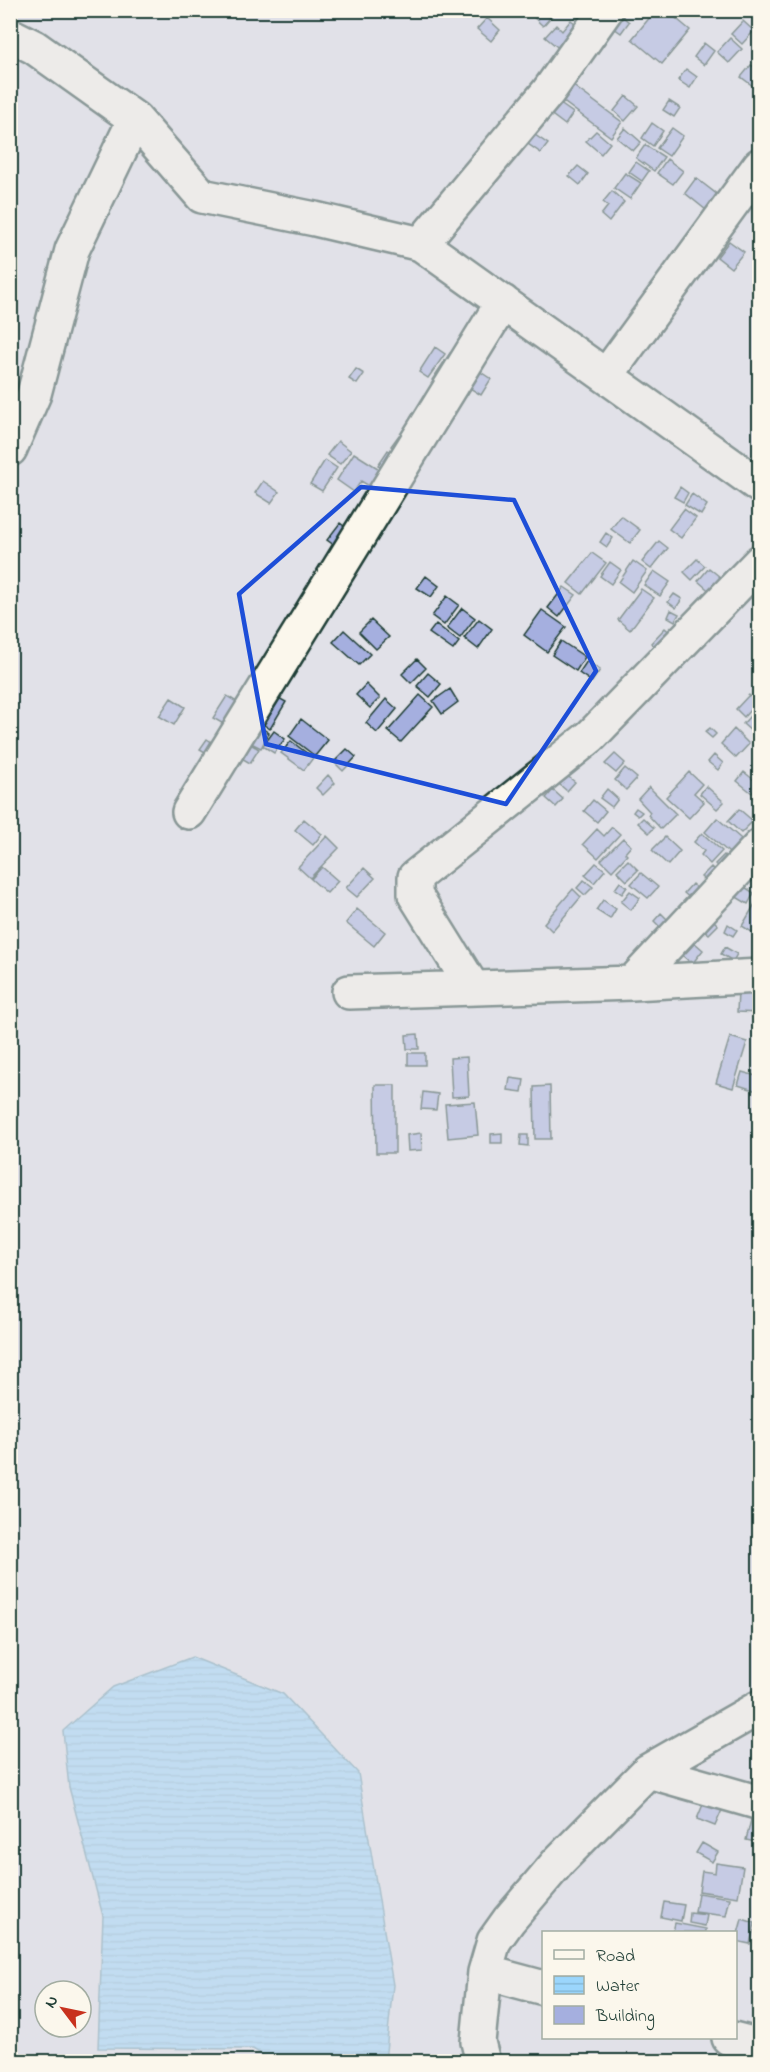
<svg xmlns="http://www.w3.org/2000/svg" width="770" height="2072" viewBox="0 0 770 2072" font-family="'Indie Flower',sans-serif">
	<defs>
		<pattern id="water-rules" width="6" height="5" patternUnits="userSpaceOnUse" patternTransform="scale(1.5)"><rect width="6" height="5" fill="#9bd6fc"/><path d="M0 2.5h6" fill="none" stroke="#85b9d9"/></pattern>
	</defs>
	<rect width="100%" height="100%" fill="#e1e1e8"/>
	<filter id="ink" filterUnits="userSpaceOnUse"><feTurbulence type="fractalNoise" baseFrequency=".0167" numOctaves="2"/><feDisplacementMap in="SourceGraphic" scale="12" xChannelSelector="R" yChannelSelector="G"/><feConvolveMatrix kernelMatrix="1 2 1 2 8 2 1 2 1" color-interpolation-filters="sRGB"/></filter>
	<g filter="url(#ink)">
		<path fill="url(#water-rules)" stroke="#6999ac" stroke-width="1.5" d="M192,1657L283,1694L358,1773L393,1985L385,2061H272L253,2049L98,2048L103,1916L69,1787L63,1731L113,1687Z"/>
		<path fill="#a5afdf" stroke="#1f3d34" stroke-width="1.5" d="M457,10H471L465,17Z
			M533,10H557L543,26L530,14Z
			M656,10H666L690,30L662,64L632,39Z
			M619,14L629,22L621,33L610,25Z
			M487,18L500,30L491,41L477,29Z
			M571,20L580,27L561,50L545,37L556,25L562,31Z
			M743,21L754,31L742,44L731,34Z
			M730,38L742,49L729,63L717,52Z
			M704,43L714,51L704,65L694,57Z
			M751,65L760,71V78L753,86L741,77Z
			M686,69L697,77L690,88L678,80Z
			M572,85L622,122L611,137L561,100Z
			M626,96L638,106L625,121L614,111Z
			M556,101L573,113L565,125L548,112Z
			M669,101L680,108L674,117L663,110Z
			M652,123L663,131L653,146L642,138Z
			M625,128L641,142L633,151L617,138Z
			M672,128L683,136L669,156L657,148Z
			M596,131L610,143L601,154L586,141Z
			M535,135L548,144L541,153L528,144Z
			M645,145L664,157L654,171L636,158Z
			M667,159L683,171L673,184L657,173Z
			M636,162L649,171L642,181L629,172Z
			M578,166L588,174L580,185L569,176Z
			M625,173L641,183L630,199L614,188Z
			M696,178L723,199L711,214L685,193Z
			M612,191L624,202L609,222L601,215L608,206L603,202Z
			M729,241L744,252L731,268L717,257Z
			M435,347L445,354L428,378L419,372Z
			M450,353L463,362L445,388L432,380Z
			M356,369L364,374L357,384L349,379Z
			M476,369L491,379L481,395L465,385Z
			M399,435L411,443L403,454L391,446Z
			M338,441L351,451L340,464L327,455Z
			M388,450L400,458L391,472L378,465Z
			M354,453L392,477L381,493L361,481L354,492L337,480Z
			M325,460L337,468L322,491L310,484Z
			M263,481L279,492L271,503L255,493Z
			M680,487L688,493L683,502L674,497Z
			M692,494L707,505L701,515L685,505Z
			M684,509L696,518L681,538L669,529Z
			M353,513L362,520L341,550L327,540L340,523L344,526Z
			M621,516L640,530L630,543L611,529Z
			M606,533L613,538L607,547L600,542Z
			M659,541L668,548L651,569L642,562Z
			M592,553L606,563L582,594L568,583Z
			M697,559L705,566L692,580L684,572Z
			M633,561L647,571L632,592L619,582Z
			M610,562L621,570L611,584L600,576Z
			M709,568L725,581L714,595L698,581Z
			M654,571L670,582L660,596L644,585Z
			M426,576L439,586L431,597L417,588Z
			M564,587L576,595L559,617L548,608Z
			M641,589L654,598L630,630L618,620Z
			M674,594L682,599L676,608L668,602Z
			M447,596L459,605L444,625L432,616Z
			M462,608L475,618L460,638L447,628Z
			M542,610L566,627L547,652L524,635Z
			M671,610L679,614L675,621L668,617Z
			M479,619L492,629L478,649L464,638Z
			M371,620L389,637L376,649L359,632Z
			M436,624L459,642L453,650L429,633Z
			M665,628L675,637L661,652L651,643Z
			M344,630L370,654L359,665L333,642Z
			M561,641L585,657L576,671L552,655Z
			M417,659L426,668L411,683L402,674Z
			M587,661L600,670L592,682L579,673Z
			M428,673L441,684L430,697L417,686Z
			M366,684L380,698L370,708L356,695Z
			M450,689L458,702L442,714L433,701Z
			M420,695L433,707L401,742L388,731Z
			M749,695L757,702L744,717L736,709Z
			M227,696L240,704L227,726L213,718Z
			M275,696L286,702L270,729L260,722Z
			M171,698L185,707L174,725L159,716Z
			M386,699L397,709L377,733L366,723Z
			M757,708L760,710V739L743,724Z
			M301,719L328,740L315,756L289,736Z
			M259,726L269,733L261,748L249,742Z
			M710,728L716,734L712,738L705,732Z
			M734,729L749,744L736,758L721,744Z
			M274,731L285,739L274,753L263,746Z
			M207,739L216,745L210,755L200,749Z
			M291,741L313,758L304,770L281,753Z
			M247,742L259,749L250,763L238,756Z
			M347,749L356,757L343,771L334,762Z
			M760,752V766L753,760Z
			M615,754L625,763L616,773L605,764Z
			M714,755L723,763L718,770L708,762Z
			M625,768L637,778L626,790L615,780Z
			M689,772L702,784L694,793L704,802L689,818L666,797Z
			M744,772L759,784L752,793L737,781Z
			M328,775L335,783L323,795L316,788Z
			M566,775L575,782L567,791L559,784Z
			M706,786L724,802L717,809L700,794Z
			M649,787L676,814L661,829L648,815L650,812L638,799Z
			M607,789L618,799L612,807L600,798Z
			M553,790L563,799L556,807L546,798Z
			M593,800L606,811L597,822L584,811Z
			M636,808L642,812L638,816L633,812Z
			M739,809L753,821L741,833L728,821Z
			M643,818L654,828L649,833L638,823Z
			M717,818L747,844L735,858L705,832Z
			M304,819L322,834L313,845L295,830Z
			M612,827L620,834L598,858L583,844L597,829L604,836Z
			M702,833L722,851L710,864L701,855L704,851L694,842Z
			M327,836L339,848L310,878L298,867Z
			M665,837L680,851L668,865L652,850Z
			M623,838L631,846L625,853L627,855L612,871L601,860Z
			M724,855L731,861L722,871L715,864Z
			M628,860L638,870L627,881L617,871Z
			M596,863L605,870L594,883L585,875Z
			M322,867L338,881L327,893L311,879Z
			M711,867L718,874L709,884L701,877Z
			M364,868L375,878L357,897L346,888Z
			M641,873L658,887L648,898L631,884Z
			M584,880L593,887L585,895L577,888Z
			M620,882L627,887L622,894L615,889Z
			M692,884L700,891L692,900L684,893Z
			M740,884L754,893L748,904L733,895Z
			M573,889L581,897L552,931L544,923Z
			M630,891L640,898L631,910L621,902Z
			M759,897H760V937L742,926Z
			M603,900L616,909L610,919L596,910Z
			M357,909L385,932L374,946L346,923Z
			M661,913L670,922L663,930L654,921Z
			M712,919L718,925L709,934L703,929Z
			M728,924L737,930L733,936L725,931Z
			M695,943L703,950L692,964L683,956Z
			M725,947L737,954L733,961L721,954Z
			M738,992L760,993V1013L737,1012Z
			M418,1034L419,1049H407L406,1035Z
			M730,1037L747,1042L733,1088L716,1083Z
			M408,1053H425V1065H408Z
			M467,1057L469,1096L452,1097L450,1058Z
			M742,1072L760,1077V1092L738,1085Z
			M510,1078L524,1080L522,1092L508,1090Z
			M375,1085H395V1153H376Z
			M550,1086L551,1139H535L534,1087Z
			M423,1092L438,1094L436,1110L421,1109Z
			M475,1102L478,1135L448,1138L445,1104Z
			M421,1133L422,1150L408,1151L407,1135Z
			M502,1133V1143H491V1134Z
			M521,1135H528V1146L520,1145Z
			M704,1802L722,1810L715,1826L697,1819Z
			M751,1820L760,1822V1843L746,1840Z
			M702,1843L718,1852L712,1862L696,1853Z
			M716,1863L743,1867L738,1897L699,1891L702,1871L715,1873Z
			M698,1893L730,1898L726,1916L695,1912Z
			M664,1902L684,1905L681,1921L661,1917Z
			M690,1913L707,1915L705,1926L689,1923Z
			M742,1919L755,1923L750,1944L736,1941Z
			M675,1923L706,1929V1932H673Z"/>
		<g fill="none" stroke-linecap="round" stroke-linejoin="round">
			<defs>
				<path id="minor" d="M10,35L34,47L135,119L202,196L315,219L421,244L760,486
					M421,244L548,92L606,10
					M606,376L760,165
					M10,449L34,394L72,250L135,119
					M189,812L503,302
					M632,983L760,846
					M473,988L415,895V877L591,736L760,562
					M349,992L632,983L760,976
					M648,1771L760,1803
					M485,1972L544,1988
					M729,2038L760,2046
					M483,2062L478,2042L485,1972L494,1941L509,1920L559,1861L648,1771L760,1707"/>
			</defs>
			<use href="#minor" stroke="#1f3d34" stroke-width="38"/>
			<use href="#minor" stroke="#fbf7ec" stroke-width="33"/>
		</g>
	</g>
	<path d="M0 0H770V2072H0ZM361,487L514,500L596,671L506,804L266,744L239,594Z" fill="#e1e1e8" fill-opacity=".55" fill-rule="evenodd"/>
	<path fill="none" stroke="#1d4ed8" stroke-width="4.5" stroke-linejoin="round" d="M361,487L514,500L596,671L506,804L266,744L239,594Z"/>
	<rect width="770" height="2072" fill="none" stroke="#fbf7ec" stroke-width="36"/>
	<rect x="18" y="18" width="734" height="2036" fill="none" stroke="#1f3d34" stroke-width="2" filter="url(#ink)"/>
	<rect x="542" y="1931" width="195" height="108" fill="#fbf7ec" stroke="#a3ada2" stroke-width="1.5"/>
	<rect x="554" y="1950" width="30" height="9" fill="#fbf7ec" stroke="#a3ada2" stroke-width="1.5"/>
	<text x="596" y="1961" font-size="18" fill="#1f3d34">Road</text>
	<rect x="554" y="1976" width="30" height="18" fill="url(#water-rules)" stroke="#a3ada2" stroke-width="1.5"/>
	<text x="596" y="1991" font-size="18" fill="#1f3d34">Water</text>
	<rect x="554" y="2006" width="30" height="18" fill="#a5afdf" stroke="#a3ada2" stroke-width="1.5"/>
	<text x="596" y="2021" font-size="18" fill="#1f3d34">Building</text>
	<g transform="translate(63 2009) rotate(302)"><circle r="28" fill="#fbf7ec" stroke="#a3ada2" stroke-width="1.5"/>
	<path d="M0-4.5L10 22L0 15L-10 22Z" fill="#c8321e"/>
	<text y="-9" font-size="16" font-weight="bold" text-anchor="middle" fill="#1f3d34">N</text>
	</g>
</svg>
